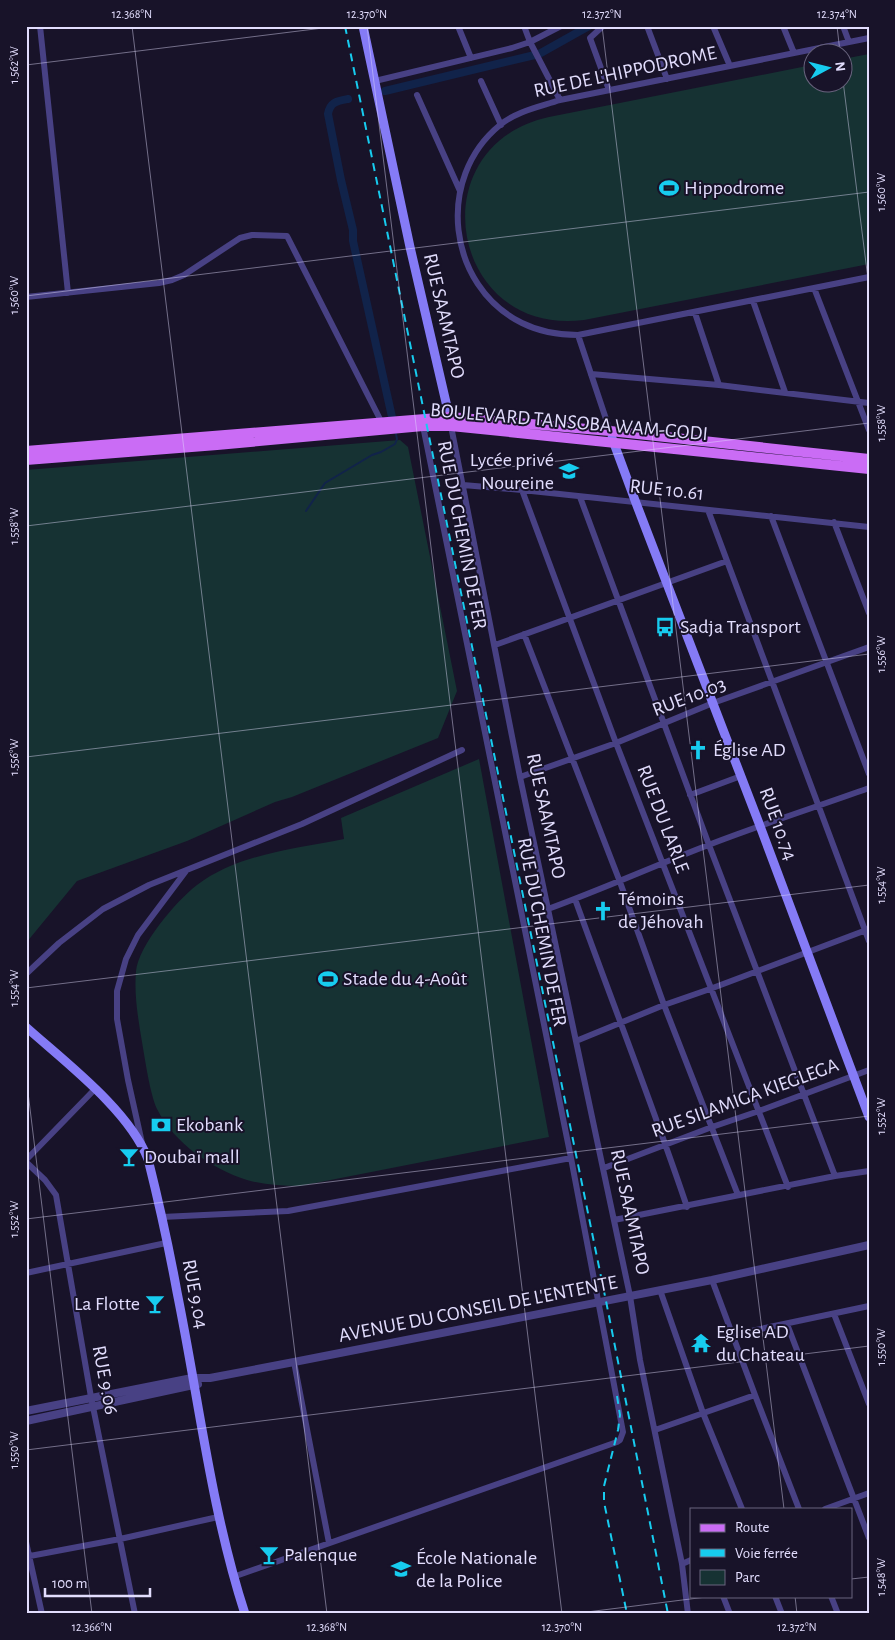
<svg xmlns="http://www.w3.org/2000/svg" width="895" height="1640" viewBox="0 0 895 1640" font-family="'Alegreya Sans',sans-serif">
	<rect width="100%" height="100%" fill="#181329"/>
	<path fill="#163233" d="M869,54V264L584,320C450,337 417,146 549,117L812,65V82H842L843,59Z
		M400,440L408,447L457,691L438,738L292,797L275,802L187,841L77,881L26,943V470Z
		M479,759L549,1137L300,1186C282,1186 264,1185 247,1180C212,1169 174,1143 157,1109C150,1094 145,1059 142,1042C138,1018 134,995 136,971C139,945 176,901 197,885C238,854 294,849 344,839L341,818Z"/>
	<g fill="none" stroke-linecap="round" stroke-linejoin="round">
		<path stroke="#11234a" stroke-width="2" d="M306,511L325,483L372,455L381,452L395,444L397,439L396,434"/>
		<path stroke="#11234a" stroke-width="8" d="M385,91L539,54L589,26
			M348,99C337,101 330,102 328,114L341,180L353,230V241L392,417"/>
		<path stroke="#484184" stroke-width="6" d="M40,26L68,293
			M458,26L471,58
			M524,26L530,42L560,100
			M603,26L590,38L609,90
			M647,26L667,79
			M713,26L730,66
			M783,26L794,53
			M843,26L849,42
			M869,38L560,100C539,107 517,111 500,125C435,178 447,286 522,323C540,332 558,335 578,335L869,277
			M375,81L512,48L530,42L561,26
			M481,81L501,125
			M417,95L460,191
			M814,288L869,430
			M26,297L159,283L172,280L184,275L240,238L252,235L287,236L382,423
			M753,301L785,392
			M695,313L719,385
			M578,335L610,431
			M591,374L719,385L869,403
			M451,426L520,777L630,1296L640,1360L682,1564L688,1614
			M463,485L522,490L869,527
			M522,490L616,743L788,1187
			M580,497L709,845L835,1176
			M708,510L869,941
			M771,516L869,774
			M834,522L869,613
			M524,634L620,882L664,1005L738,1195
			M495,645L727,561
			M520,777L616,743L713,703L869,647
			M690,795L741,776
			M575,899C612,1002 652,1103 687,1207
			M548,909C603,889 656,865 711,844C763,824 816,807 869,788
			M26,974L59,943L103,909L149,885L302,824L462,750
			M576,1041L664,1005L710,989L869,929
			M142,1143L128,1080L117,1019V991L126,959L138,935L186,871
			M26,1160L95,1089
			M26,1162L45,1180L56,1195L91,1397L135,1614
			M604,1168L712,1127L759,1111L869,1070
			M162,1217L288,1211L571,1158
			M614,1220L835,1176L869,1171
			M26,1273L166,1243
			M712,1280L755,1395L799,1509
			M660,1290L703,1413L742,1509
			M834,1314L869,1404
			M787,1324L869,1538
			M732,1335L869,1306
			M294,1362L329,1543
			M655,1430L755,1395
			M825,1509L869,1493
			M26,1542L42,1614
			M30,1556L120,1539L218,1517
			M682,1564L691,1560
			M233,1577L617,1442L620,1440L623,1432L571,1158L423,426
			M723,1596L730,1614
			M775,1596L782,1614
			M831,1596L838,1614"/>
		<path stroke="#484184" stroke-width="8" d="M26,1411L192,1378H210L294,1362L712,1280L869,1245
			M26,1421L198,1384"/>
		<path stroke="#857bf6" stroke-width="9" d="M363,26L410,247L451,424
			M612,438L636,503L760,826L869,1117
			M26,1027C65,1062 129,1110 148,1159C159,1203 169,1248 177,1292C199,1400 211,1509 245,1614"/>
		<path stroke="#ca6cf5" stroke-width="10" d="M26,451L450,417L610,431L869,459
			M26,460L217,445L423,426H451L869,469"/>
		<path stroke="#17ccef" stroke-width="2" stroke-dasharray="8 6" stroke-linecap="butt" d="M345,26L606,1301L668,1614
			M617,1396L620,1415L618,1430L604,1486V1502L627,1614"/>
	</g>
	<path fill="none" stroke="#e2ddfd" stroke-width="1" stroke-opacity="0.45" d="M132,26L327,1614M367,26L562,1614M602,26L784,1509M837,26L840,52M26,65L339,26M842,73L869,287M26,296L869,192M26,526L869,423M26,757L869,654M26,988L869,885M26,1076L92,1614M26,1219L869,1116M26,1450L869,1346M851,1579L869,1577M795,1596L797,1614M571,1614L714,1596"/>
	<defs>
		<symbol id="stadium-bare" viewBox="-9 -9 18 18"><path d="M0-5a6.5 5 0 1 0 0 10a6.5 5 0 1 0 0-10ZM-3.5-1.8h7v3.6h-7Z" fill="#17ccef" stroke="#181329" stroke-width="2.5" paint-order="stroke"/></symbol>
		<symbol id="school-bare" viewBox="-9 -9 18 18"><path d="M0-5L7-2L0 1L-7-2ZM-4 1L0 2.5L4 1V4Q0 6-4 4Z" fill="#17ccef" stroke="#181329" stroke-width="2.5" paint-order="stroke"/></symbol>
		<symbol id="bus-bare" viewBox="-9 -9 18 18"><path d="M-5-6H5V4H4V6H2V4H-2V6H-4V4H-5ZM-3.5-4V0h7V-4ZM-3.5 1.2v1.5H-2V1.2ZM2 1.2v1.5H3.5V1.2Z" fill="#17ccef" stroke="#181329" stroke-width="2.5" paint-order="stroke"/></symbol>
		<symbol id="church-bare" viewBox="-9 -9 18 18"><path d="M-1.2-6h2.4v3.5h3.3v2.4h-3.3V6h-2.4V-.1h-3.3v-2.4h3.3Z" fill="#17ccef" stroke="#181329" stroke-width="2.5" paint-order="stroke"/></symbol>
		<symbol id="bank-bare" viewBox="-9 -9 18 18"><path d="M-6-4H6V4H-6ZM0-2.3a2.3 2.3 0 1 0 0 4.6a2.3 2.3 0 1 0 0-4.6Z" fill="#17ccef" stroke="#181329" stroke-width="2.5" paint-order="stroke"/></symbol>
		<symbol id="bar-bare" viewBox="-9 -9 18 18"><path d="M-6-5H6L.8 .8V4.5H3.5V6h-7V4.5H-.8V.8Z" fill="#17ccef" stroke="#181329" stroke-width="2.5" paint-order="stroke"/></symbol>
		<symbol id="temple-bare" viewBox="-9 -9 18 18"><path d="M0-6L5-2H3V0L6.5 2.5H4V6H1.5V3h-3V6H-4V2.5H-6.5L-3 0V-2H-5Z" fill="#17ccef" stroke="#181329" stroke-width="2.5" paint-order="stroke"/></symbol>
	</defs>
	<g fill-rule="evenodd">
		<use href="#stadium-bare" x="655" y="174" width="28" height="28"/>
		<use href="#school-bare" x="555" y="457" width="28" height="28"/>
		<use href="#bus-bare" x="651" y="613" width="28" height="28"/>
		<use href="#church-bare" x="684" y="736" width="28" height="28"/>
		<use href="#church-bare" x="589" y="897" width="28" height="28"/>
		<use href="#stadium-bare" x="314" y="965" width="28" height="28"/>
		<use href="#bank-bare" x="147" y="1111" width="28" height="28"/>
		<use href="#bar-bare" x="115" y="1143" width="28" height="28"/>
		<use href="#bar-bare" x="141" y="1290" width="28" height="28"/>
		<use href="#temple-bare" x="687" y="1329" width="28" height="28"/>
		<use href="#bar-bare" x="255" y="1541" width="28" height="28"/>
		<use href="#school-bare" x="387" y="1555" width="28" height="28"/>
	</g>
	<g text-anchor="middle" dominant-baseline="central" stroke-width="4" stroke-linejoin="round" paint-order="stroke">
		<g font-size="20" fill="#e2ddfd" stroke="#181329">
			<text transform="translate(625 72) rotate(-12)">RUE DE L'HIPPODROME</text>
			<text transform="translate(444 316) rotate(77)">RUE SAAMTAPO</text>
			<text transform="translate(569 422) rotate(5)">BOULEVARD TANSOBA WAM-GODI</text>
			<text transform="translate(667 490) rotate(6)">RUE 10.61</text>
			<text transform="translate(462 535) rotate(79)">RUE DU CHEMIN DE FER</text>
			<text transform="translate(689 697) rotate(-21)">RUE 10.03</text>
			<text transform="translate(546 816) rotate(78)">RUE SAAMTAPO</text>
			<text transform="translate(663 819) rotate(69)">RUE DU LARLE</text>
			<text transform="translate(778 824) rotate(70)">RUE 10.74</text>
			<text transform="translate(542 932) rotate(79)">RUE DU CHEMIN DE FER</text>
			<text transform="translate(745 1098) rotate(-20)">RUE SILAMIGA KIEGLEGA</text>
			<text transform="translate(630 1212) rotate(78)">RUE SAAMTAPO</text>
			<text transform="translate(195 1294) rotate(79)">RUE 9.04</text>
			<text transform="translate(478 1309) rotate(-11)">AVENUE DU CONSEIL DE L'ENTENTE</text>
			<text transform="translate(105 1380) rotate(79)">RUE 9.06</text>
		</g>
		<g font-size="20" fill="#e2ddfd" stroke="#181329" text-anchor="start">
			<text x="684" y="188">Hippodrome</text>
			<text x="554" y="460" text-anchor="end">Lycée privé<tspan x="554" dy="23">Noureine</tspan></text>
			<text x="680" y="627">Sadja Transport</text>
			<text x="713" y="750">Église AD</text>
			<text x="618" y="899">Témoins<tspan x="618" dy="23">de Jéhovah</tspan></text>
			<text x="343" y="979">Stade du 4-Août</text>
			<text x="176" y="1125">Ekobank</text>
			<text x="144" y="1157">Doubaï mall</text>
			<text x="140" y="1304" text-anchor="end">La Flotte</text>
			<text x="716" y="1332">Eglise AD<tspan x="716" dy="23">du Chateau</tspan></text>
			<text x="284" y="1555">Palenque</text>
			<text x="416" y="1558">École Nationale<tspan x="416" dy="23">de la Police</tspan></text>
		</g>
	</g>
	<rect width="895" height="1640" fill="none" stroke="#181329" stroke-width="55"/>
	<rect x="690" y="1508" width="162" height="90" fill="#181329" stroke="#69647e"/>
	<rect x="700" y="1524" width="25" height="8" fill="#ca6cf5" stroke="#69647e"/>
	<text x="735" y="1532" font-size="15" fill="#e2ddfd">Route</text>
	<rect x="700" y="1549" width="25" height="8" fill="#17ccef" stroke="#69647e"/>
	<text x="735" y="1558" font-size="15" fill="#e2ddfd">Voie ferrée</text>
	<rect x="700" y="1570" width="25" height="15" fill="#163233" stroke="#69647e"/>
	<text x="735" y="1582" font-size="15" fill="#e2ddfd">Parc</text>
	<g transform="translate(828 68) rotate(83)"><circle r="24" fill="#181329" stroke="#69647e"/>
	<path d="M0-4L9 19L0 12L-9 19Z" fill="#17ccef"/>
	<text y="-8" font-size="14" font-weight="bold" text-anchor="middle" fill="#e2ddfd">N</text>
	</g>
	<path d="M45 1588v8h105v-8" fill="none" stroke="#e2ddfd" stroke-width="2.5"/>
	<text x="52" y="1588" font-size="15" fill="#e2ddfd" stroke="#181329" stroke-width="4" paint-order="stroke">100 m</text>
	<rect x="28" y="28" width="840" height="1584" fill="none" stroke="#e2ddfd" stroke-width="2"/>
	<g font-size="12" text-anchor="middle" fill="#e2ddfd">
		<text x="132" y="18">12.368°N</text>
		<text x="367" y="18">12.370°N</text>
		<text x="602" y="18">12.372°N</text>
		<text x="837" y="18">12.374°N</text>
		<text transform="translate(14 65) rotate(-90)" y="4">1.562°W</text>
		<text transform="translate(881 192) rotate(-90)" y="4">1.560°W</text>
		<text transform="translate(14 295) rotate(-90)" y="4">1.560°W</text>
		<text transform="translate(881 423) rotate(-90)" y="4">1.558°W</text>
		<text transform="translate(14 526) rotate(-90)" y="4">1.558°W</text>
		<text transform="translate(881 654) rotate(-90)" y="4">1.556°W</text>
		<text transform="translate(14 757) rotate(-90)" y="4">1.556°W</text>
		<text transform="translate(881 885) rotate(-90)" y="4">1.554°W</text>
		<text transform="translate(14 988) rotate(-90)" y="4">1.554°W</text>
		<text transform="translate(881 1116) rotate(-90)" y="4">1.552°W</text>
		<text transform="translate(14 1219) rotate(-90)" y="4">1.552°W</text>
		<text transform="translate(881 1347) rotate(-90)" y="4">1.550°W</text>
		<text transform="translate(14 1450) rotate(-90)" y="4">1.550°W</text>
		<text transform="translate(881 1577) rotate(-90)" y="4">1.548°W</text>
		<text x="92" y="1631">12.366°N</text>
		<text x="327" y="1631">12.368°N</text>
		<text x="562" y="1631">12.370°N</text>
		<text x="797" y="1631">12.372°N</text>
	</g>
</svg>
